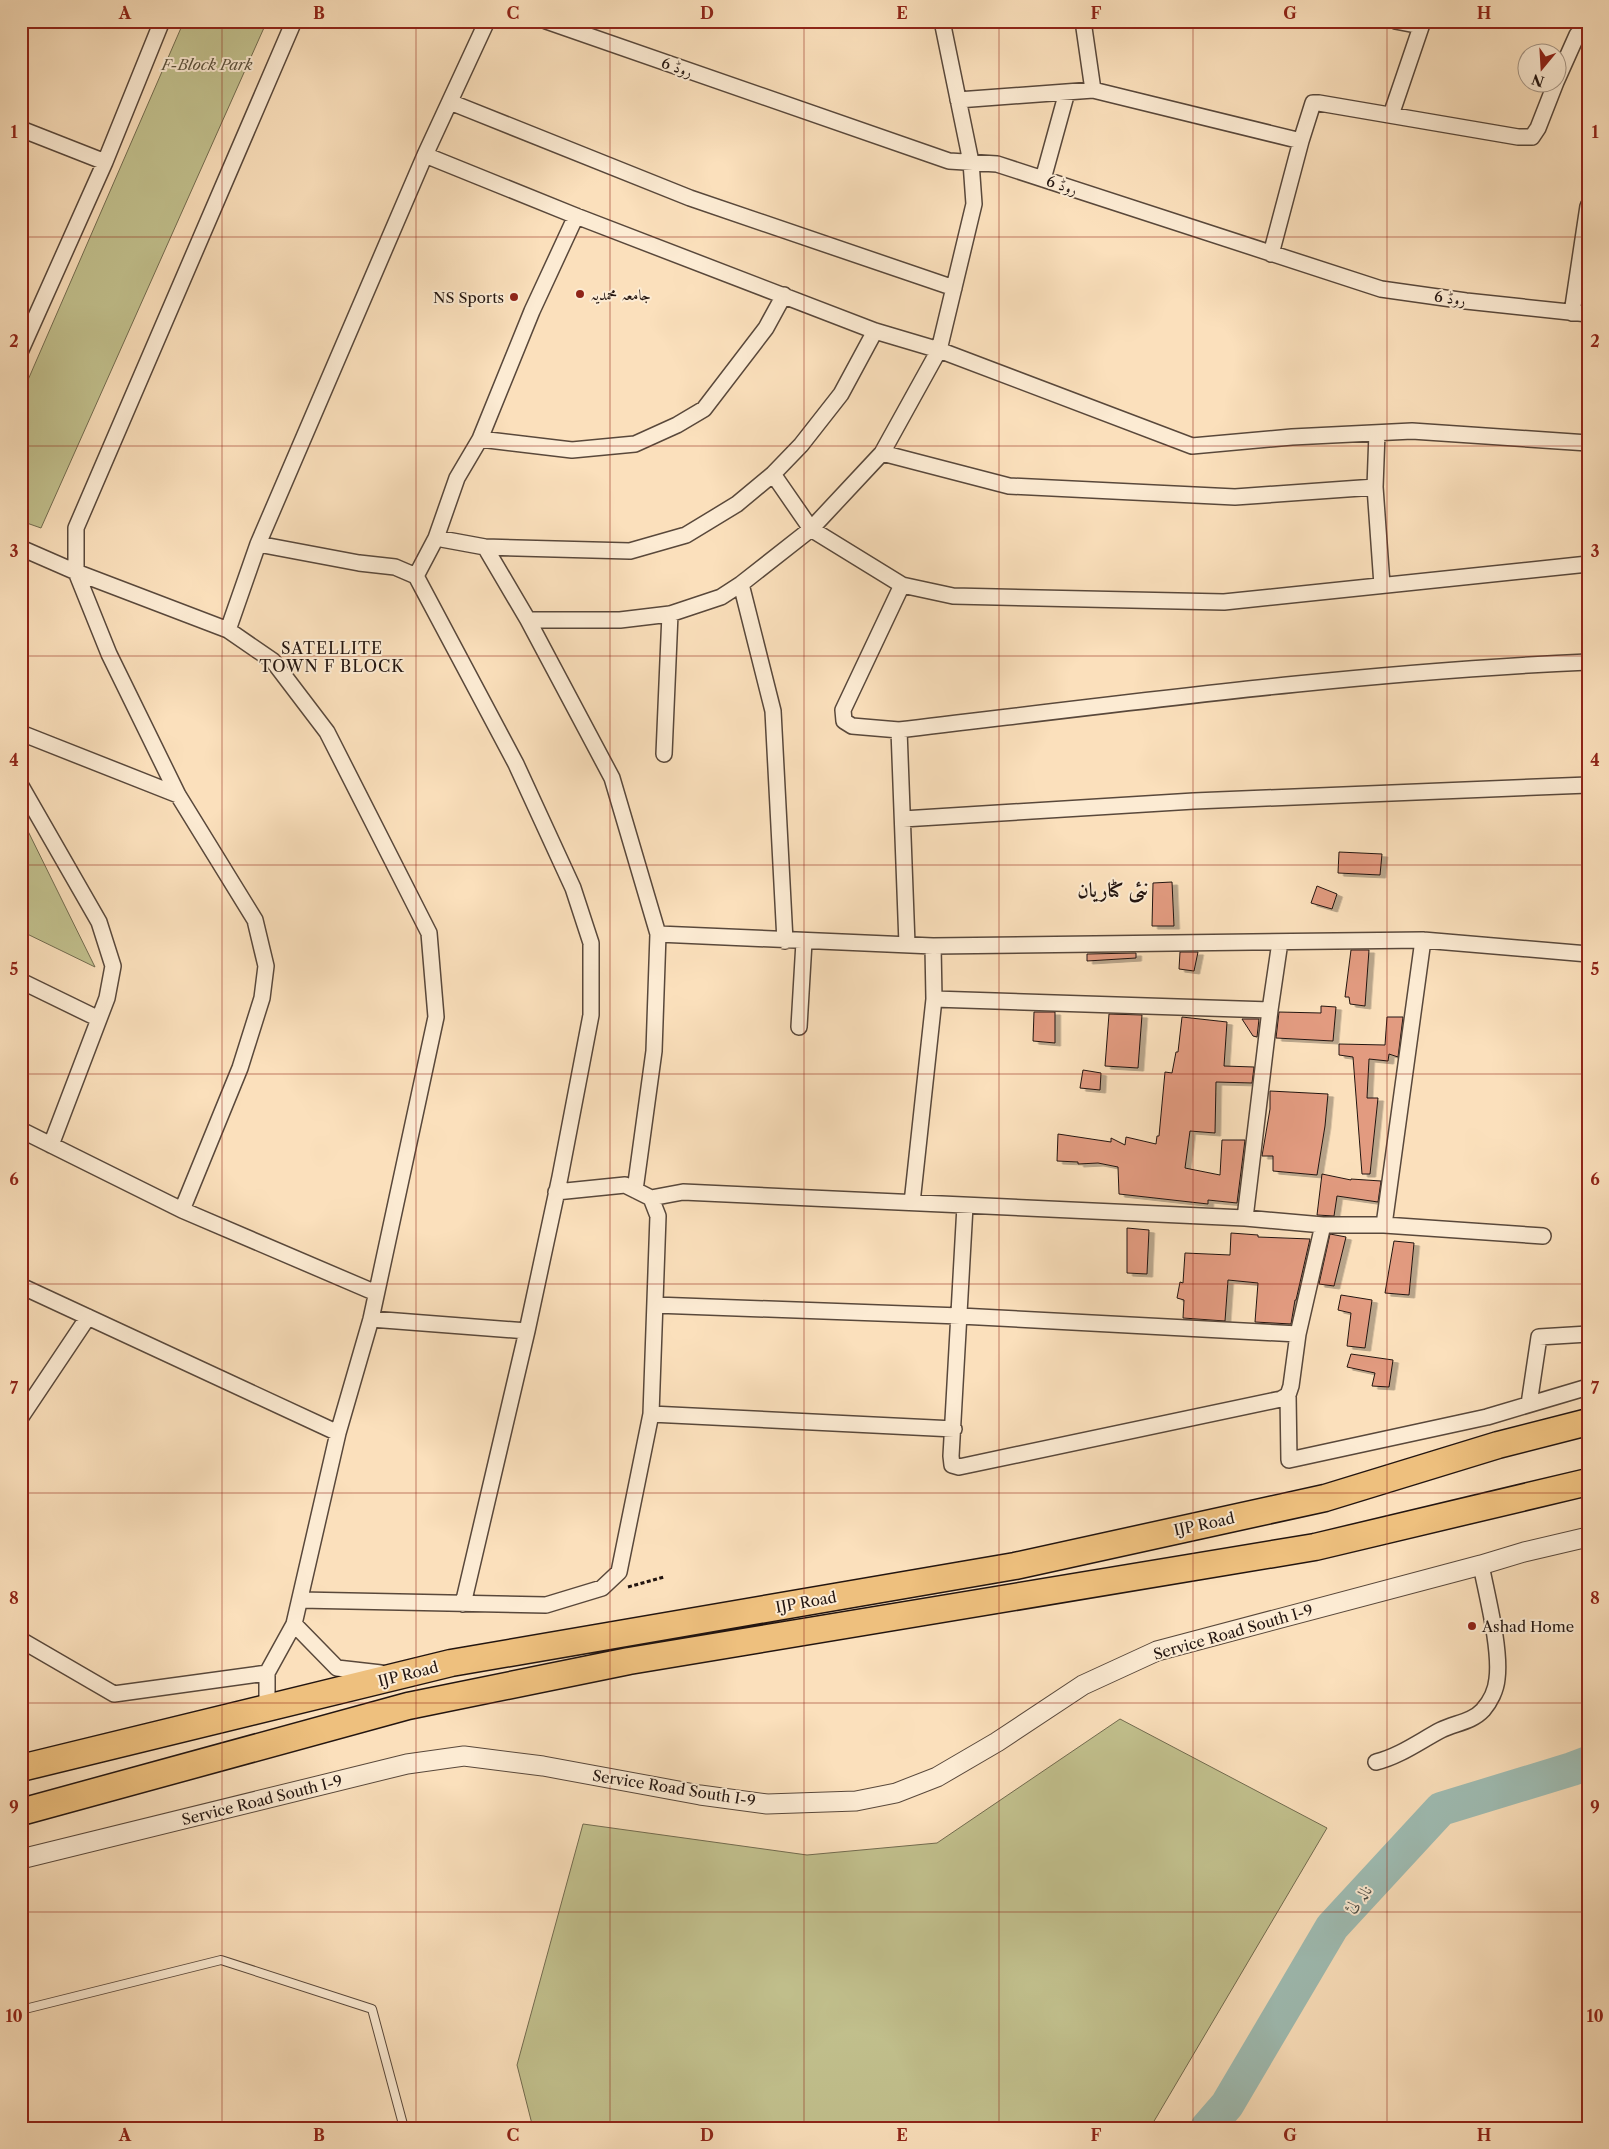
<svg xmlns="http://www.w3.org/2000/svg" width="1609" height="2149" viewBox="0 0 1609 2149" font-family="'Libre Caslon Text',Amiri,serif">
	<defs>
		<filter id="shadow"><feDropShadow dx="5.5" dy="3" stdDeviation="0" flood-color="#0004"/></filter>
	</defs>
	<rect width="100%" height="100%" fill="#fbe0bc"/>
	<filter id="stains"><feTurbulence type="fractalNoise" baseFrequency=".004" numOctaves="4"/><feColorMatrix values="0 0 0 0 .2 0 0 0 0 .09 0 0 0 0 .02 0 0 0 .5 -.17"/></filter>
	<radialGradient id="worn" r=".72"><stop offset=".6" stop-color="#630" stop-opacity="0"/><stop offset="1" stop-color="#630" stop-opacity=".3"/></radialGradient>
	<path fill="#c2c18e" stroke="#726b4f" d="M184,21H267L41,528L21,521V396Z
		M21,817L95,967L21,931Z
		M1120,1719L1327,1828L1150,2128H533L517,2065L583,1824L807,1855L937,1843Z"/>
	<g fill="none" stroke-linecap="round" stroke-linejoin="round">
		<path stroke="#9fbdb4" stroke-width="34" d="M1207,2128L1227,2105L1332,1927L1441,1809L1572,1769L1588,1763"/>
	</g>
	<path fill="#e29b80" stroke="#231510" filter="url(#shadow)" d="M1339,852L1382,854L1380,875L1338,873Z
		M1172,882L1174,926H1152L1153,883Z
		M1317,886L1337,894L1332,909L1311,903Z
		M1351,950H1369L1365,1006L1350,1004L1349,997H1345Z
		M1180,952H1198L1194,971L1179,969Z
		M1136,953V958L1087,961V954Z
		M1321,1006L1336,1007L1333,1041L1276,1038L1279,1012L1321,1013Z
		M1034,1012H1055V1043L1033,1041Z
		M1109,1014L1142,1015L1138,1068L1105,1066Z
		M1182,1017L1227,1022L1224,1066L1254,1067L1252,1083L1216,1082L1215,1133L1190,1131L1185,1168L1220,1175L1222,1140H1245L1237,1203L1208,1200V1204L1119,1194L1118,1167L1098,1163L1078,1164V1162L1057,1161L1058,1134L1111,1142V1138L1125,1145L1126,1137L1156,1144L1157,1136H1159L1165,1072L1172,1073L1176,1052H1178Z
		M1387,1017H1403L1398,1057L1389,1054L1388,1061L1369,1059L1367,1098H1378L1370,1174H1362L1353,1057L1339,1055V1044L1385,1045Z
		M1242,1019H1259L1257,1037L1253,1036Z
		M1083,1070L1101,1073L1100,1090L1080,1088Z
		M1270,1091L1328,1094L1325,1126L1317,1175L1273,1171V1156H1262L1270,1109Z
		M1322,1174L1351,1180V1179L1381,1181L1378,1202L1337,1196L1334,1216L1317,1215Z
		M1127,1228L1149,1230L1147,1274L1127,1273Z
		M1231,1233L1258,1235V1237L1310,1239L1296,1300H1295L1291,1324L1255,1322L1258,1283L1228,1280L1225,1321L1183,1318L1184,1300L1177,1298L1180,1282L1183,1283L1185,1253L1230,1255Z
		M1330,1234L1346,1237L1334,1286L1319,1284Z
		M1394,1241L1414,1243L1409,1295L1385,1293Z
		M1341,1295L1372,1300L1365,1348L1347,1346L1351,1313L1338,1310Z
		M1351,1354L1393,1360L1389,1387L1372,1386L1375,1373L1347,1367Z"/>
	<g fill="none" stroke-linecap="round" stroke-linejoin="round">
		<defs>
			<path id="service" d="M21,2010L221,1960L372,2009L404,2128"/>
			<path id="minor" d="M546,21L949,161L997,164L1381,289L1466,301L1588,314
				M1083,21L1093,90
				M1395,21L1421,26
				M1556,82L1577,35L1588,33
				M958,100L1093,90L1301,141L1313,103H1319L1518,137H1532L1538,128L1556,82
				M450,102L690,198L954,288
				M1391,115L1423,21
				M21,129L105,162L162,21
				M425,155L576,216L875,331L939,350L1192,446L1292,437L1412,431L1588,443
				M1043,179L1067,92
				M1271,254L1301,141
				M1572,313L1588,206
				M21,350L105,162
				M1377,433L1375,487L1382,585
				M480,439L572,450L635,444L677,425L704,409L766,328L784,295
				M882,453L1009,486L1235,497L1375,487
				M773,474L811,529L902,585L953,596L1224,602L1588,564
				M436,538L485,547L630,551L686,535L737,504L773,474L801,445L841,394L875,331
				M258,544L359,563L395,567L416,576L516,764L573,888L591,943V1015L560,1177L527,1331L463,1604
				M485,547L528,620L612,778L658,934L933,946L1423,940L1588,954
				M21,548L76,572L228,630L273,661L327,732L429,933L436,1017L371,1319L338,1433L294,1624L267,1673V1708
				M416,576L436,538L457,478L480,439L532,311L576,216
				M741,584L773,711L785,941
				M902,585L843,710L844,721L852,726L899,730C1128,703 1358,672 1588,662
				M528,620H620L670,614L721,597L741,584L811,529L882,453L939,350L974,204L971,162L942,21
				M228,630L258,544L425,155L487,21
				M899,730L907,944
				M21,733L178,795
				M664,754L670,614
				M21,786L99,922L113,966L107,998L51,1145
				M903,819L1194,801L1588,785
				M21,981L99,1019
				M934,999L1270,1010
				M799,1027L804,942
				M21,1130L182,1210L376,1293
				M635,1190L654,1051L658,934
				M651,1198L683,1192L1245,1218L1323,1225H1384L1543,1236
				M912,1203L934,999L933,946
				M182,1210L240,1068L262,998L266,966L255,920L178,795L109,654L76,572V528L294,21
				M1245,1218L1270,1010L1280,942
				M1384,1225L1423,940
				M21,1286L338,1433
				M655,1305L960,1316L1298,1334L1291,1386L1288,1395L1281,1399L959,1467L952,1465L951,1456L965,1206
				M371,1319L527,1331
				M1298,1334L1323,1225
				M1288,1395L1289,1460L1487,1417L1588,1387
				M1529,1404L1539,1337L1588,1334
				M651,1414L954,1429
				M21,1417L88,1317
				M300,1600L546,1605L602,1588L619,1572L651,1414L658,1216L651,1198L625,1185L556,1192
				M294,1624L337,1668L381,1673
				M21,1640L114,1694L267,1673
				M1376,1762C1400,1756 1420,1741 1441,1730C1455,1723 1472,1722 1483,1710C1490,1702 1496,1690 1497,1679C1501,1649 1487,1596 1481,1565"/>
			<path id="tertiary" d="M21,1859L407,1764L464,1756L543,1766L700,1795L767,1804L856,1801L896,1793L937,1777L997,1742L1083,1685L1157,1651L1481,1565L1524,1552L1588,1537"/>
			<path id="trunk" d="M21,1768L451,1663L1015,1566L1325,1498L1498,1445L1588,1422
				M21,1812L408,1706L629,1661L1315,1547L1588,1482"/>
		</defs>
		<use href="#service" stroke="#59483b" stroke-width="10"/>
		<use href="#minor" stroke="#59483b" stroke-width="18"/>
		<use href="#tertiary" stroke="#59483b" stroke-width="21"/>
		<use href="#trunk" stroke="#231510" stroke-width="29"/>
		<path stroke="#231510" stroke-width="3" stroke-dasharray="4 2.5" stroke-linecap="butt" d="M628,1587L664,1577"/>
		<use href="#service" stroke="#fcebd3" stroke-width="8"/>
		<use href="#minor" stroke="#fcebd3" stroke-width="15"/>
		<use href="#tertiary" stroke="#fcebd3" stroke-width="19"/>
		<use href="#trunk" stroke="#eec07e" stroke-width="26"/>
	</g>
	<path fill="none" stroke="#8f2418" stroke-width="1" stroke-opacity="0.55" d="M222,21V2128M416,21V2128M610,21V2128M804,21V2128M999,21V2128M1193,21V2128M1387,21V2128M21,237H1588M21,446H1588M21,656H1588M21,865H1588M21,1074H1588M21,1284H1588M21,1493H1588M21,1703H1588M21,1912H1588"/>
	<g fill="#8f2418" stroke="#fcebd3" stroke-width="2">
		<circle cx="580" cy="294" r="5"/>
		<circle cx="514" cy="297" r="5"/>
		<circle cx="1472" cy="1626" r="5"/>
	</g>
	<g text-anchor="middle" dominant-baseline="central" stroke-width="4" stroke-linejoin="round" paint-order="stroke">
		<g font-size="15" font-style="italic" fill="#5b513c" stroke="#fcebd3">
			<text x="207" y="64">F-Block Park</text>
		</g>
		<g font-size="15" fill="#231510" stroke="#fcebd3">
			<text transform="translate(677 67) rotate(19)">روڈ 6</text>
			<text transform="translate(1062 185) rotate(18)">روڈ 6</text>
			<text transform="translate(1450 298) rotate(8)">روڈ 6</text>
			<text transform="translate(1204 1524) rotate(-12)">IJP Road</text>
			<text transform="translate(806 1602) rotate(-10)">IJP Road</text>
			<text transform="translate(1233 1632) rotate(-16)">Service Road South I-9</text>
			<text transform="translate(408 1674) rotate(-14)">IJP Road</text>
			<text transform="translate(674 1788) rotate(9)">Service Road South I-9</text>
			<text transform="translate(262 1800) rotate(-14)">Service Road South I-9</text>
		</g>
		<g font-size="15" fill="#231510" stroke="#fcebd3" text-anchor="start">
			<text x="590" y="294">جامعہ محمدیہ</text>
			<text x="504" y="297" text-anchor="end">NS Sports</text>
			<text x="1482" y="1626">Ashad Home</text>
		</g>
		<g font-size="16" letter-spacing="1" fill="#231510" stroke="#fcebd3">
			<text x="332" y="648">SATELLITE<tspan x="332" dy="18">TOWN F BLOCK</tspan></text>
		</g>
		<g font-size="16" font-style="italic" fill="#4e5049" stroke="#fcebd3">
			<text transform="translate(1358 1898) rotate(-47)">نالہ لئ</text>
		</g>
		<g font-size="20" font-weight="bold" fill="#231510" stroke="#fcebd3">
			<text x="1113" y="890">نئی کٹاریان</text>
		</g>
	</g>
	<rect width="1609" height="2149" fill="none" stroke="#fbe0bc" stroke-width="55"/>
	<g transform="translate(1542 68) rotate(198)"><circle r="24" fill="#fcebd3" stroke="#a59585"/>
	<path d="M0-4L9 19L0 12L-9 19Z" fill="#8f2418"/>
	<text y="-8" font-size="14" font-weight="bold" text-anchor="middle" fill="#231510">N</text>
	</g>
	<rect x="28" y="28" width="1554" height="2094" fill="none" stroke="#8f2418" stroke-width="2"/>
	<g font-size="16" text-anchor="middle" font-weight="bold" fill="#8f2418">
		<text x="125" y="19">A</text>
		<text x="319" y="19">B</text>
		<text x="513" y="19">C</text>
		<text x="707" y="19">D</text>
		<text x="902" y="19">E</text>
		<text x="1096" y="19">F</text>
		<text x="1290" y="19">G</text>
		<text x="1484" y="19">H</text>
		<text x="14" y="138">1</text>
		<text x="1595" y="138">1</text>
		<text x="14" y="347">2</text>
		<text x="1595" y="347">2</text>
		<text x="14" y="557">3</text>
		<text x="1595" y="557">3</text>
		<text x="14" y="766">4</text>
		<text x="1595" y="766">4</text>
		<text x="14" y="975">5</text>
		<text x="1595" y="975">5</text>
		<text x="14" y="1185">6</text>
		<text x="1595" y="1185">6</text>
		<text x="14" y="1394">7</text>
		<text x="1595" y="1394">7</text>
		<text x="14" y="1604">8</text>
		<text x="1595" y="1604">8</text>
		<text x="14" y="1813">9</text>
		<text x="1595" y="1813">9</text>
		<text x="14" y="2022">10</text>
		<text x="1595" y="2022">10</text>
		<text x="125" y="2141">A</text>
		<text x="319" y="2141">B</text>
		<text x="513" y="2141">C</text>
		<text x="707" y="2141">D</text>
		<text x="902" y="2141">E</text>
		<text x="1096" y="2141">F</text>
		<text x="1290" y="2141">G</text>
		<text x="1484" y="2141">H</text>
	</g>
	<rect width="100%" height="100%" filter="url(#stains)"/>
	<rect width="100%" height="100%" fill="url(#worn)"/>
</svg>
